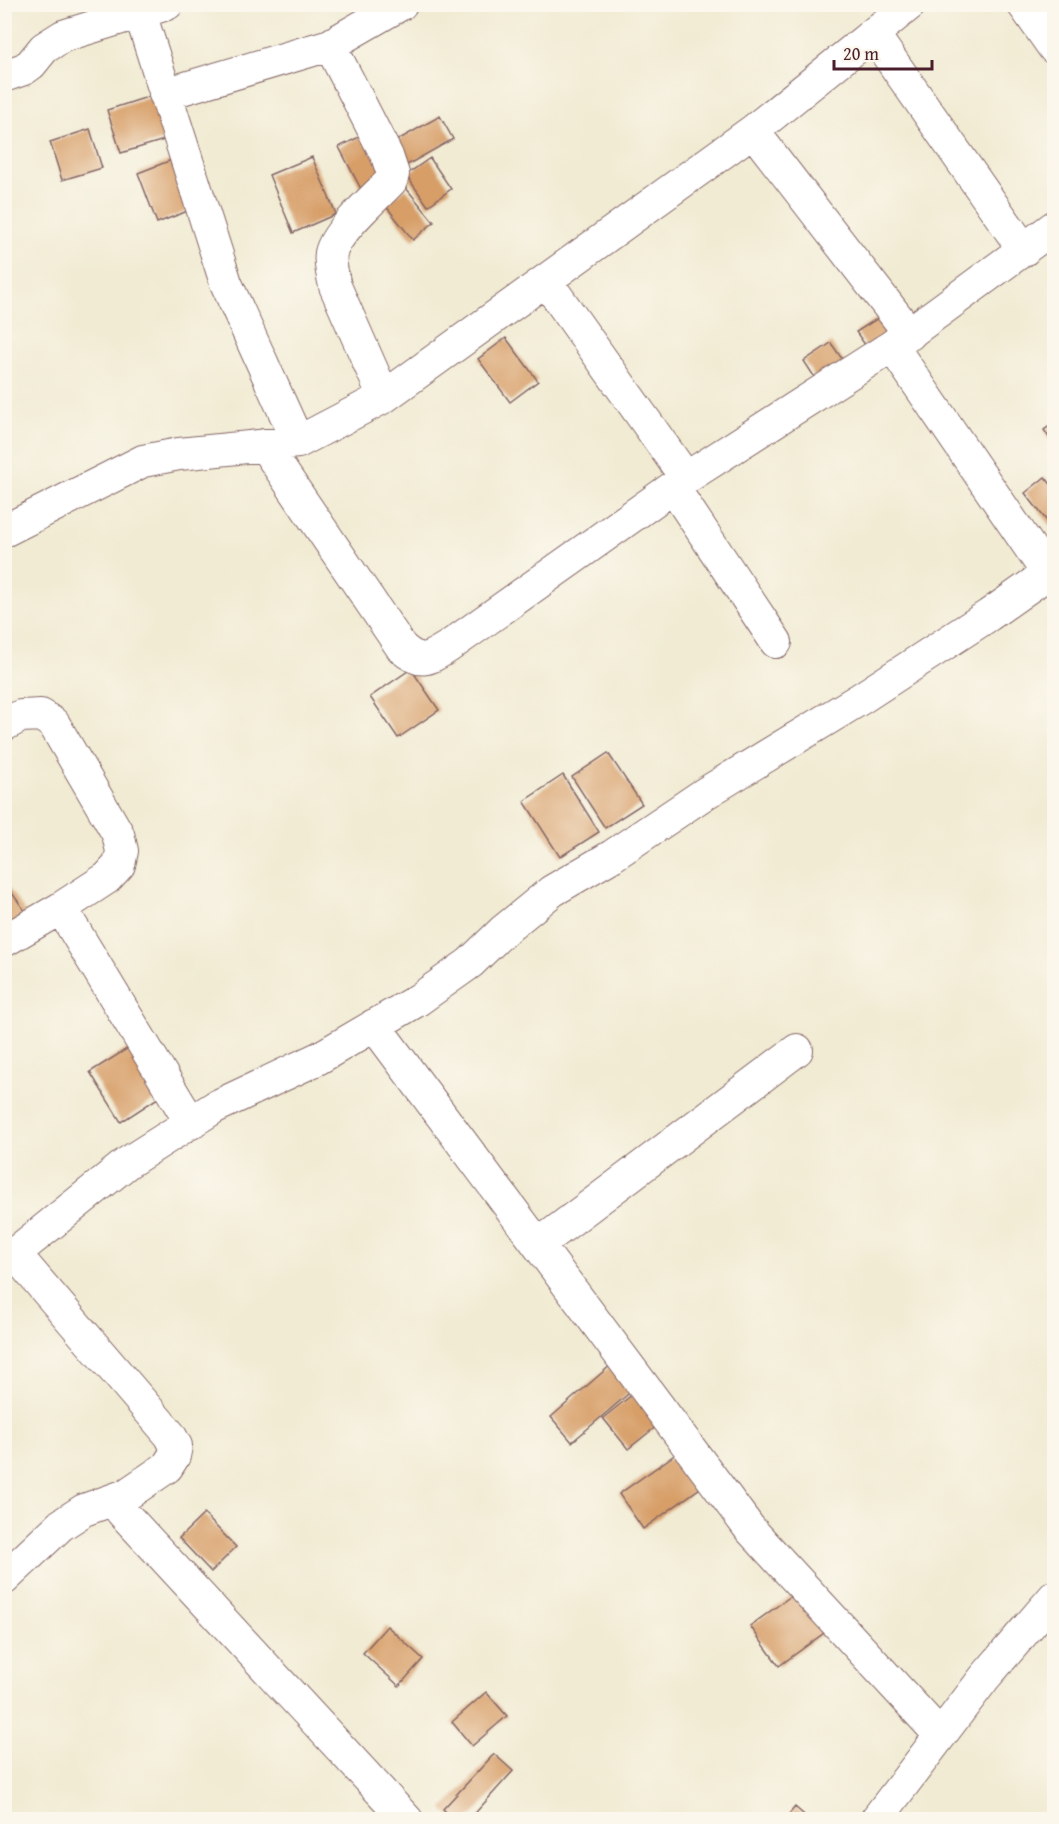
<svg xmlns="http://www.w3.org/2000/svg" width="1059" height="1824" viewBox="0 0 1059 1824" font-family="'Gentium Book Plus',serif">
	<rect width="100%" height="100%" fill="#fbf7ec"/>
	<filter id="ink" filterUnits="userSpaceOnUse"><feTurbulence type="fractalNoise" baseFrequency=".0167" numOctaves="2"/><feDisplacementMap in="SourceGraphic" scale="12" xChannelSelector="R" yChannelSelector="G"/><feConvolveMatrix kernelMatrix="1 2 1 2 8 2 1 2 1" color-interpolation-filters="sRGB"/></filter>
	<filter id="wash" filterUnits="userSpaceOnUse"><feTurbulence type="fractalNoise" baseFrequency=".008" numOctaves="4" result="noise"/><feDisplacementMap in="SourceGraphic" scale="24" xChannelSelector="R" yChannelSelector="G"/><feGaussianBlur stdDeviation="1.35" result="paint"/><feColorMatrix in="noise" values="0 0 0 0 0 0 0 0 0 0 0 0 0 0 0 0 0 1.4 0 .05"/><feComposite in="paint" operator="in"/></filter>
	<g filter="url(#wash)">
		<rect width="100%" height="100%" fill="#f1ebd3"/>
		<g id="blocks">
			<path fill="#d79e67" d="M160,93L174,137L121,153L107,110Z
				M440,116L453,139L400,169L387,146Z
				M90,129L102,168L62,180L50,142Z
				M367,133L389,175L361,189L339,147Z
				M312,157L336,214L293,233L269,175Z
				M430,158L451,189L428,206L406,175Z
				M174,159L193,209L157,223L138,173Z
				M406,188L434,222L413,240L385,205Z
				M886,313L897,330L868,349L856,332Z
				M506,338L538,381L510,402L478,359Z
				M831,343L845,363L817,381L804,361Z
				M1054,423V445L1044,430Z
				M1045,477L1054,488V530L1025,493Z
				M411,669L439,710L398,738L370,697Z
				M608,753L642,804L605,828L572,777Z
				M563,775L599,832L560,857L524,801Z
				M4,882L28,915L4,932Z
				M133,1045L164,1094L121,1122L90,1072Z
				M612,1364L634,1389L572,1442L551,1417Z
				M633,1394L658,1425L628,1449L603,1418Z
				M683,1449L707,1483L643,1529L619,1494Z
				M204,1514L236,1547L211,1572L179,1538Z
				M795,1593L824,1633L779,1666L750,1626Z
				M387,1626L423,1659L399,1686L363,1653Z
				M486,1692L507,1716L472,1746L452,1722Z
				M494,1754L513,1771L469,1820H454L443,1809Z
				M795,1807L810,1820H784Z"/>
		</g>
	</g>
	<g filter="url(#ink)">
		<use href="#blocks" fill-opacity="0" stroke="#846666" stroke-width="1.5"/>
		<g fill="none" stroke-linecap="round" stroke-linejoin="round">
			<defs>
				<path id="street" d="M1023,4L1054,48
					M140,13L226,283L298,442
					M873,34L1024,250
					M330,45L387,156L393,174L391,181C375,198 336,231 331,253C329,264 333,276 335,286L384,397
					M4,76L24,69L31,64L44,48L63,36L167,4
					M165,94L330,45L401,4
					M753,131L910,334
					M546,281L686,478
					M892,346L1048,574
					M264,445L402,648C421,665 428,659 448,647L686,478L892,346L1054,227
					M673,487L776,642
					M4,531L143,461L179,454L298,442L384,397L754,130L910,4
					M4,725L21,716L41,715L54,724L118,834L122,851L119,865L107,878L61,908L4,941
					M61,908L191,1123
					M374,1025L750,1529L940,1735
					M538,1245L797,1050
					M15,1254L170,1435L176,1446L174,1456L167,1467L126,1495L120,1504L122,1512L407,1820
					M4,1262L127,1163L215,1107L319,1058L418,1000L470,963L503,931L552,891L612,856L704,794L860,699L989,615L1054,569
					M4,1579L61,1525L84,1510L126,1495
					M876,1820L985,1677L1054,1597"/>
			</defs>
			<use href="#street" stroke="#846666" stroke-width="34"/>
			<use href="#street" stroke="#fff" stroke-width="32"/>
		</g>
	</g>
	<rect width="1059" height="1824" fill="none" stroke="#fbf7ec" stroke-width="24"/>
	<path d="M834 60v9h98v-9" fill="none" stroke="#4a1f2b" stroke-width="3"/>
	<text x="843" y="60" font-size="18" fill="#4a1f2b" stroke="#fbf7ec" stroke-width="4.5" paint-order="stroke">20 m</text>
</svg>
